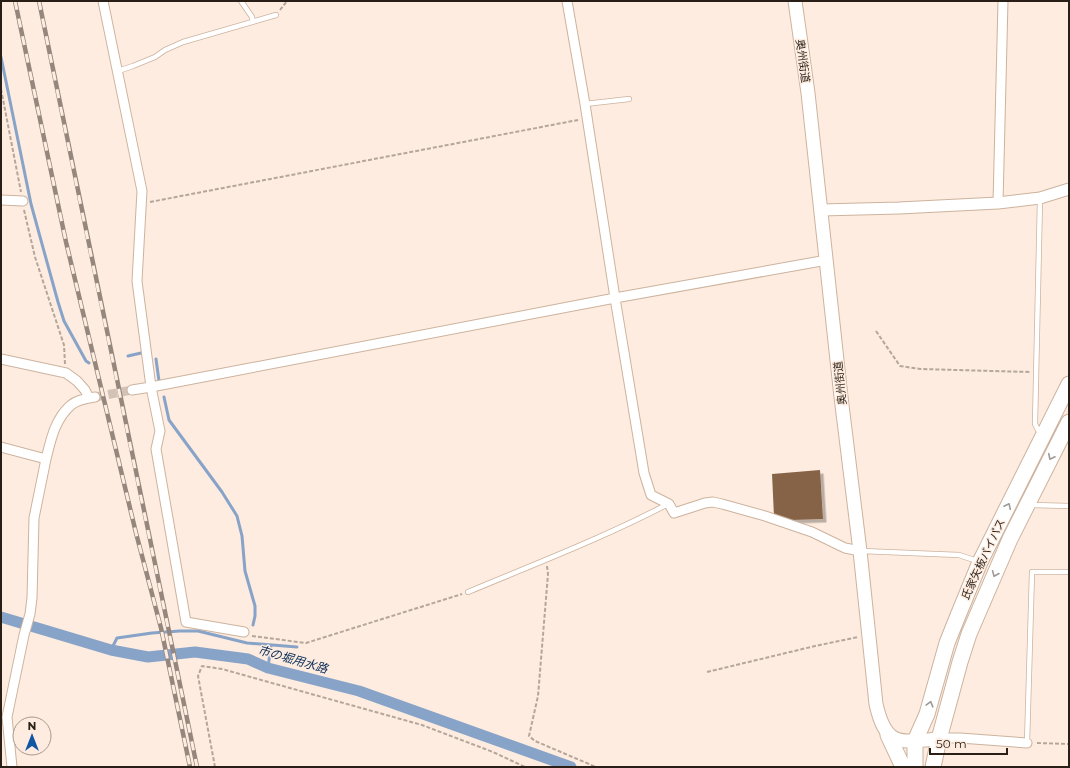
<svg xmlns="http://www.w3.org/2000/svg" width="1070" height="768" viewBox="0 0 1070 768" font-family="Montserrat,'Noto Sans JP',sans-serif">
	<defs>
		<filter id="shadow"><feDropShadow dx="3.5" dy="3.5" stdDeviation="0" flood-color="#0004"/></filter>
	</defs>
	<rect width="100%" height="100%" fill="#fdecdf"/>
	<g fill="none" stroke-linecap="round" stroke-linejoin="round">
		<path stroke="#88a3c8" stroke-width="3" d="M1,57L31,204L58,302L64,321L86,361L89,363
			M128,356L141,353
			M156,359L159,381
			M164,397L169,420L222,492L237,516L242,536L245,571L255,606V616L253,625
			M111,650L117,638L152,633L180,631H198L247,643L297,647
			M268,668L271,645"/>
		<path stroke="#88a3c8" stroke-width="11" d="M1,617L111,650L148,657L195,652L248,659L268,668L359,691L571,767"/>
	</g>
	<path fill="#866447" filter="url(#shadow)" d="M820,470L823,519L790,520L774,516L772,474Z"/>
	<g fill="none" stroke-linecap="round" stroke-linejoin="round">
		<path stroke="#d3c3b7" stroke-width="9" stroke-dasharray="9 4.5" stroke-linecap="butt" d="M95,397L132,390"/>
		<defs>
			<path id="service" d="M241,1L252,17L253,22
				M118,71L133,66L155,57L165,50L183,42L276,15
				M585,104L629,99
				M1040,199L1035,424L1038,430L1042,433
				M1031,504L1032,505L1069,506
				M862,551L959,555L977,561
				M468,592C535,564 603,538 668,504
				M1027,743L1032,572H1069"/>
			<path id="minor" d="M103,1L142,191L137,281L151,387L160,431L156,449L186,622L244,632
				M567,1L585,104L615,298L644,473L651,495L669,504L674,513L705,503L713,502L722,504L765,516L812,532L845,548L860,551
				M1,200L23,201
				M998,203L1003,1
				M1,359L66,373L77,381L85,390L89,398
				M132,390L151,387L615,298L827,260
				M1,447L46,459C51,439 55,419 71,405C77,400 87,398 95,397
				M939,739L947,738H960L1027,743
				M12,767L7,717L24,635L30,614L32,598L34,518L46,459"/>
			<path id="tertiary" d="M821,210L899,208L998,203L1040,198L1069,189"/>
			<path id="secondary" d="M795,1L808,93L841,397L860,551L876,704C886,748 900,742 939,739"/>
			<path id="trunk" d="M888,735L903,767
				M915,767V741L927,714L947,643L957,618L980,562L1069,384
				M933,767L939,739L960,662L969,634L1010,539L1069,422"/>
		</defs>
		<use href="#service" stroke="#cdb39e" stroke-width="6"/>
		<use href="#minor" stroke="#cdb39e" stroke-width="11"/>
		<use href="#tertiary" stroke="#cdb39e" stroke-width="13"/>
		<use href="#secondary" stroke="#cdb39e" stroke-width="15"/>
		<use href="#trunk" stroke="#cdb39e" stroke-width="17"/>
		<path stroke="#b5a69b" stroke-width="2" stroke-dasharray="4 2" stroke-linecap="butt" d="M280,10L287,1
			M1,89L21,192
			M150,202L578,120
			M24,210L35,257L64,345L65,364
			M876,331L900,366L920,369L1030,372
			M547,566L548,574L538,696L529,736L535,741L596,767
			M252,636L306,643L462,594
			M707,672L815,646L858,637
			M1037,743L1069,744
			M215,767L198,676L202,666L222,669L422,725L493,752L525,767"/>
		<use href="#service" stroke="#fff" stroke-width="4.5"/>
		<use href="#minor" stroke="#fff" stroke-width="9"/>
		<use href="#tertiary" stroke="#fff" stroke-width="11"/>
		<use href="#secondary" stroke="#fff" stroke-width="13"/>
		<use href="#trunk" stroke="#fff" stroke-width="15"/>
		<defs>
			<path id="rail" d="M15,1L66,242L136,533L161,628L190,767
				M39,1C91,257 144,512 197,767"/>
		</defs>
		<use href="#rail" stroke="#95877d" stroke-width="4.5"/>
		<use href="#rail" stroke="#fdecdf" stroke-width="3" stroke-dasharray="9" stroke-linecap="butt"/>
	</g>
	<defs><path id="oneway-chevron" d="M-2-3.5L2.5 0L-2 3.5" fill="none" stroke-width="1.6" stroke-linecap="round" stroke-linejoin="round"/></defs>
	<g stroke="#9f9a97">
		<use href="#oneway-chevron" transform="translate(1051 457) rotate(116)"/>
		<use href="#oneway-chevron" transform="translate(1008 506) rotate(-64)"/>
		<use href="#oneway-chevron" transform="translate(995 574) rotate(113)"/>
		<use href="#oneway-chevron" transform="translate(930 704) rotate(-75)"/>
	</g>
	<g text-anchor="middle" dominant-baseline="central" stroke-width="3" stroke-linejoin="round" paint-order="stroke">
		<g font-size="11" fill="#291f17" stroke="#fdecdf">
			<text transform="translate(803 61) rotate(82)">奥州街道</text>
			<text transform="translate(840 383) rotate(-96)">奥州街道</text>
			<text transform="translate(983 559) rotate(-65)">氏家矢板バイパス</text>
		</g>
		<g font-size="12" font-style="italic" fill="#072d5a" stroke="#fdecdf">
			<text transform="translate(293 659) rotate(16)">市の堀用水路</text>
		</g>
	</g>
	<rect width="1070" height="768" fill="none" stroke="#291f17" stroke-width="4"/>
	<g transform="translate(32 736)"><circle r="19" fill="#fdecdf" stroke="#a89a8f"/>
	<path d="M0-3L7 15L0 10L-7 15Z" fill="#1056a5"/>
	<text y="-6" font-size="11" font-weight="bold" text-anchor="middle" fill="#291f17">N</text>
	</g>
	<path d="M930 748v6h77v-6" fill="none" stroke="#291f17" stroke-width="2"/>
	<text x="936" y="748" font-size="12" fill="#291f17" stroke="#fdecdf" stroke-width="3" paint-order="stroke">50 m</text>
</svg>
